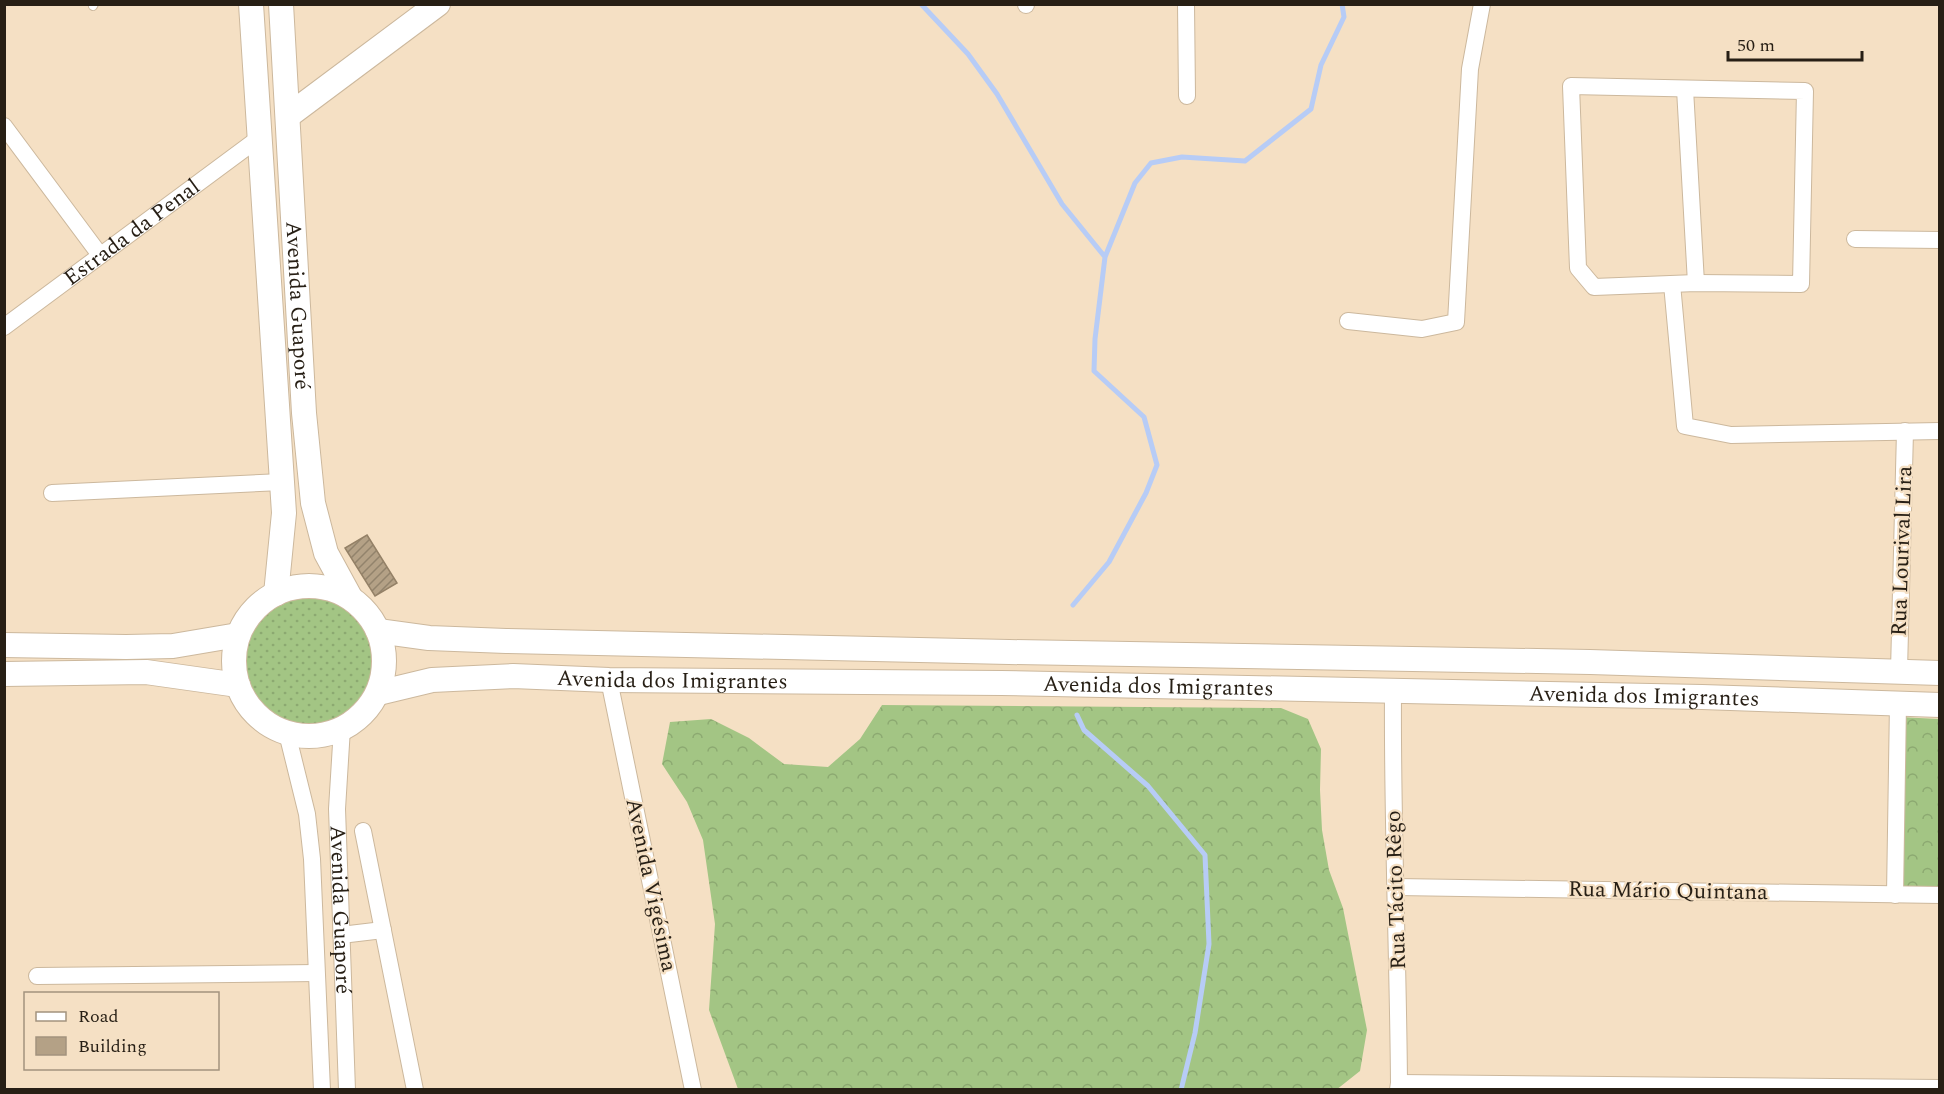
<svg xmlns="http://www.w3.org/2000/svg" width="1944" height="1094" viewBox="0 0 1944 1094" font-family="Spectral,serif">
	<defs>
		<pattern id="grass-dots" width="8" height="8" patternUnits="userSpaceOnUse" patternTransform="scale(1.5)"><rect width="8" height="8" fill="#a3c584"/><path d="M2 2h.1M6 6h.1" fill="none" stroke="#8ca971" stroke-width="1.8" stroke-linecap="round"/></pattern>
		<pattern id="forest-crowns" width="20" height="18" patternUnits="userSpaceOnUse" patternTransform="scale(1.5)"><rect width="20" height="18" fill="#a3c584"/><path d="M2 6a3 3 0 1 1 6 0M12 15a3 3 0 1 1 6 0" fill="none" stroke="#8ca971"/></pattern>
		<pattern id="building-hatch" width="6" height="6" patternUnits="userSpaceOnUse" patternTransform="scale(1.5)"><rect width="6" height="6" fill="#b4a186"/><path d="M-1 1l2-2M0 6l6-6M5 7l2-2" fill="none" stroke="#92836c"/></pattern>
	</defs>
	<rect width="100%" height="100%" fill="#f5e0c4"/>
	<path fill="url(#grass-dots)" d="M245 661a65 65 0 1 1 130 0a65 65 0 1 1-130 0Z"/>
	<path fill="url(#forest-crowns)" d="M882,705L1281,708L1308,719L1321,749L1320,790L1322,830L1329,870L1343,908L1367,1030L1360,1071L1336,1090L738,1089L709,1010L715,924L703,840L687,802L662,764L670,722L711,719L749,738L784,764L828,767L860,739Z
		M1899,717L1939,719V891H1897Z"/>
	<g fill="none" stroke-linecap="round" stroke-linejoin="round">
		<path stroke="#b7ccf6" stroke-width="5" d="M921,4L968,54L997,94L1062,204L1105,257
			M1073,605L1109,562L1146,493L1157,465L1144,417L1094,371L1095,339L1105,257L1135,183L1151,163L1182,157L1245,161L1311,109L1321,65L1344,17L1342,4
			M1077,715L1084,730L1148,786L1205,855L1209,944L1195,1033L1181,1090"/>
	</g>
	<path fill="url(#building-hatch)" stroke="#948167" stroke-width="1.5" d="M367,535L397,583L375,596L345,548Z"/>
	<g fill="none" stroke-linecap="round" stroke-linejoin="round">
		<defs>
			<path id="lane" d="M93,6L94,4"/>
			<g id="street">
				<path d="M1026,4V5"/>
				<path d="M1186,4L1187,96"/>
				<path d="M1571,86L1805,91L1801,284L1696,283L1594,287L1578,268Z"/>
				<path d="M1685,89L1696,283"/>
				<path d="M4,126L100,255"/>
				<path d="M1855,239L1940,240"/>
				<path d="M1672,284L1685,426L1731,435L1940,431"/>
				<path d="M1348,321L1422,329L1456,322L1470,69L1482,4"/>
				<path id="s1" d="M4,327L259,138"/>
				<path d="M52,493L282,482"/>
				<path d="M1899,671L1905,431"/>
				<path d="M609,680L693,1090"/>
				<path d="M1393,691C1392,821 1398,952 1399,1083L1398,1090"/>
				<path id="s2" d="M342,728L337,809L347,1090"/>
				<path d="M287,733L307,814L312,859L322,1090"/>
				<path d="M363,831L415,1090"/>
				<path d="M1397,887L1940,895"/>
				<path d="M1895,895L1898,703"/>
				<path d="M341,935L383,930"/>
				<path d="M37,976L316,973"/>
				<path d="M1399,1083L1940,1088"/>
			</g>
			<g id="secondary">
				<path d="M251,4L284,513L276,594"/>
				<path id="s3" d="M281,4L304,413L313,503L326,553L350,597"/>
				<path d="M288,116L438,4"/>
				<circle cx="309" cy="661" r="75"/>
				<path d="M378,631L429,638L506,641L1009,652L1590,662L1940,673"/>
				<path d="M4,645L126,647L173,646L238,635"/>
				<path d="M4,674L146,672L238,685"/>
				<path id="s4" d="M378,693L432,680L513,676L609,680L1001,683L1702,697L1940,705"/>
			</g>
		</defs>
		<use href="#lane" stroke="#ccb89d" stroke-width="10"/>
		<use href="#street" stroke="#ccb89d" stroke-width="18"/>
		<use href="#secondary" stroke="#ccb89d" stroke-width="26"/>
		<use href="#lane" stroke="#fff" stroke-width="8"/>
		<use href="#street" stroke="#fff" stroke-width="16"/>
		<use href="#secondary" stroke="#fff" stroke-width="24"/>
	</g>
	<g text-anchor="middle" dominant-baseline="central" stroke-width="4.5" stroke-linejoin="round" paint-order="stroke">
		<g font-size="22" fill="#271f15" stroke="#f5e0c4">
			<text stroke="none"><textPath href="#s1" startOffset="159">Estrada da Penal</textPath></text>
			<text stroke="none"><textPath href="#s3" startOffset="302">Avenida Guaporé</textPath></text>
			<text transform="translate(1902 551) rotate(-88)">Rua Lourival Lira</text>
			<text stroke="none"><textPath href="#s4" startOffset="296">Avenida dos Imigrantes</textPath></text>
			<text stroke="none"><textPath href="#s4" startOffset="782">Avenida dos Imigrantes</textPath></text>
			<text stroke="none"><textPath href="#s4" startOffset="1268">Avenida dos Imigrantes</textPath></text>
			<text transform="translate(651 885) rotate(78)">Avenida Vigésima</text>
			<text transform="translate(1396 890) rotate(-92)">Rua Tácito Rêgo</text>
			<text transform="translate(1668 891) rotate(1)">Rua Mário Quintana</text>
			<text stroke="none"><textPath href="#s2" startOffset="182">Avenida Guaporé</textPath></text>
		</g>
	</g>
	<rect width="1944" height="1094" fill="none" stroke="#271f15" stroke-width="12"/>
	<rect x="24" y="992" width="195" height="78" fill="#f5e0c4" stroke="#a3937e" stroke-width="1.5"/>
	<rect x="36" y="1012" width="30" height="9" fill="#ffffff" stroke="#a3937e" stroke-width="1.5"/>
	<text x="78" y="1022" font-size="18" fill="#271f15">Road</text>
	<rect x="36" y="1037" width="30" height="18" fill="#b4a186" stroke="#a3937e" stroke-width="1.5"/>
	<text x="78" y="1052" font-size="18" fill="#271f15">Building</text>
	<path d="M1728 51v9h134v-9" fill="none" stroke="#271f15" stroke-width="3"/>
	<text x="1737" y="51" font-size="18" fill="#271f15" stroke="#f5e0c4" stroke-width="4.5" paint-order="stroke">50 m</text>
</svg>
